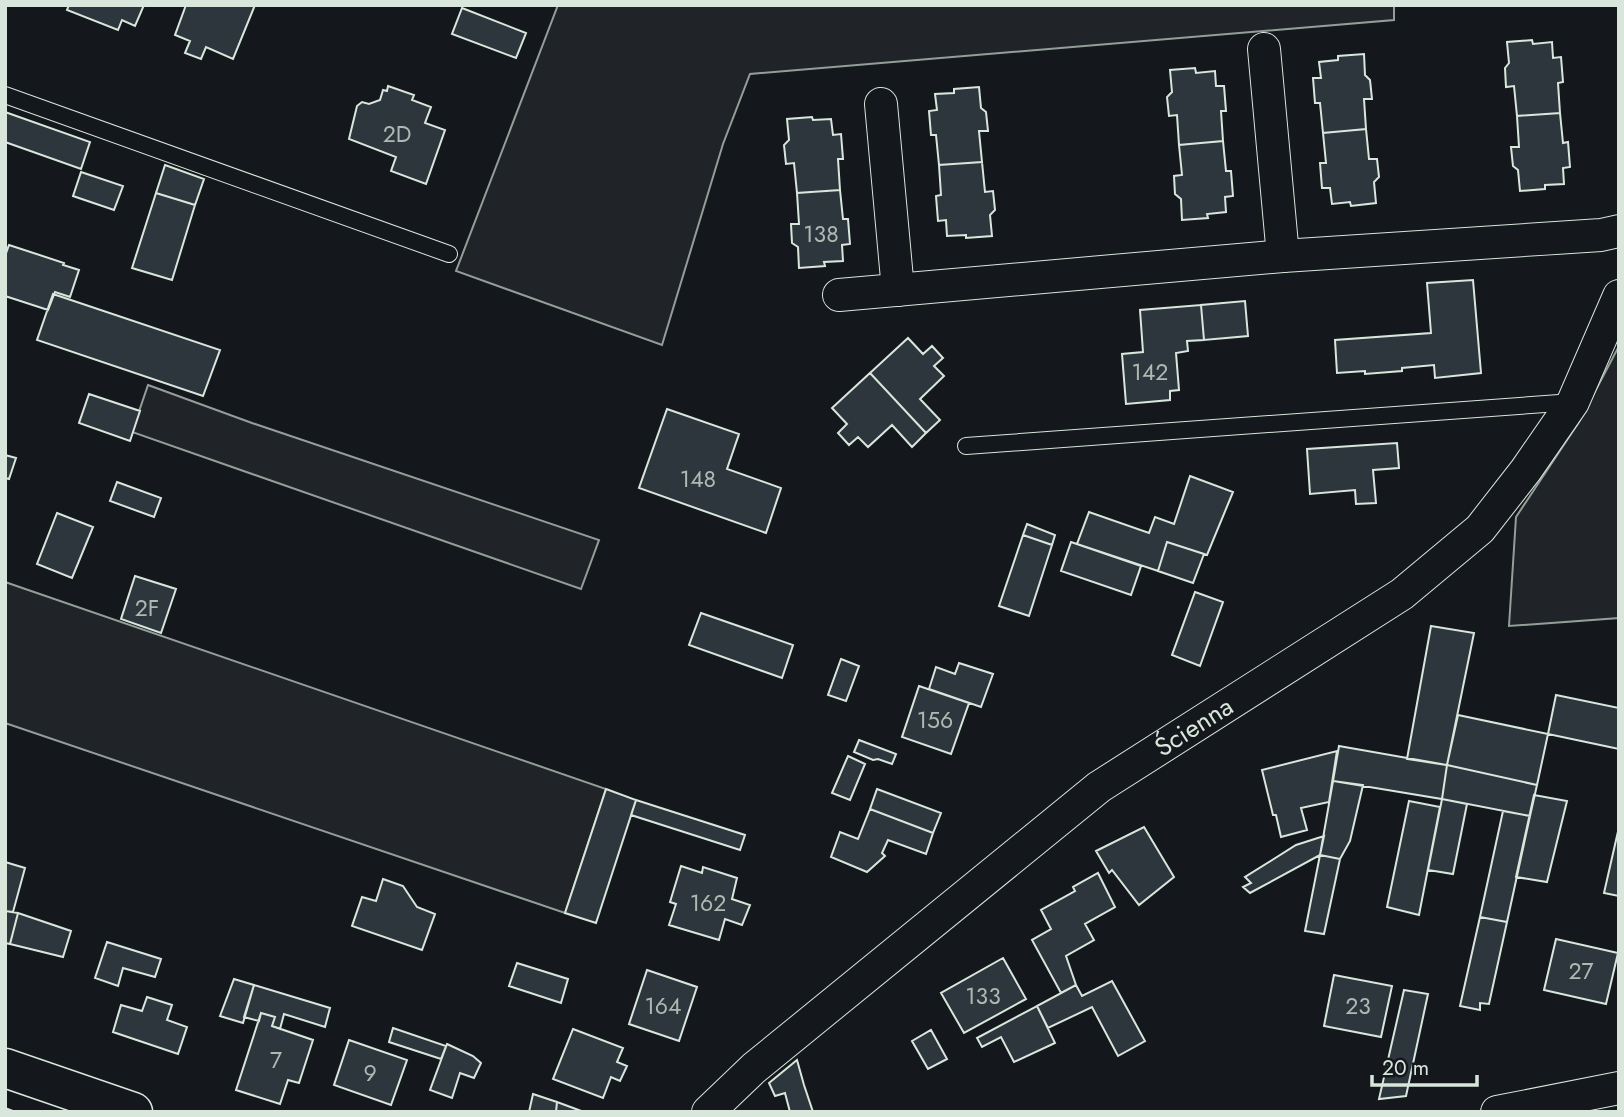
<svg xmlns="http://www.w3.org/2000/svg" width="1624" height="1117" viewBox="0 0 1624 1117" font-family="Jost,sans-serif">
	<rect width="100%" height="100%" fill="#14181c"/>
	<path fill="#202428" stroke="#939e99" stroke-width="2" d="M558,5H1394V20L750,74L723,144L662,345L456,271Z
		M1619,346V618L1509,626L1516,517L1579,422Z
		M148,385L252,423L599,540L581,589L132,432Z
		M5,582L606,789L565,913L5,723Z"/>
	<path fill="#2c363c" stroke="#d8e6dc" stroke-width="2" d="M69,5H144L135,26L122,20L118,30L67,10Z
		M186,5H255L233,59L206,47L201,59L185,53L190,41L175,35Z
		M462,8L526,33L516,58L452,34Z
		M1532,40L1533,44L1552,42L1553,58L1561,57L1563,82L1558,83L1560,113L1517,116L1514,86L1506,87L1505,68L1509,63L1507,42Z
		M1364,54L1365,75L1370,80L1372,99H1364L1366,129L1323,133L1320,103H1315L1313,78H1321L1319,62L1338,60V56Z
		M1195,68L1196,73L1215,71L1216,86H1224L1226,111H1221L1223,141L1179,145L1177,115L1169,116L1167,97L1172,92L1170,70Z
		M388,86L414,95L412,100L431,107L425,123L445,130L426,184L391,171L396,157L349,139L357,106L362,102L369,104L380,100L383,90L387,91Z
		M979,87L981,108L986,112L988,131H979L982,162L939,165L936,135H931L929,111L937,110L935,94L954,93V89Z
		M5,112L90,142L81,169L5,142Z
		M1560,113L1563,143L1568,142L1570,167L1563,168L1564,184L1545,185V189L1520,191L1518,170L1513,166L1511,147H1519L1517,116Z
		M812,117L813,120L831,119L833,135L841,134L843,159H838L840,190L797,193L794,163L786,164L784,145L789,140L787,119Z
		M1366,129L1369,159H1377L1379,177L1374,182L1376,203L1351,206L1350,202L1332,204L1330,188H1322L1320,163H1326L1323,133Z
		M1223,141L1226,171H1231L1233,196L1225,197L1226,212L1207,214L1208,218L1182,220L1181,199L1175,194L1174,176L1182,175L1179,145Z
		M982,162L985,192L993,191L995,210L990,215L992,236L966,238V235L947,236L946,220L938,221L936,196L941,195L939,165Z
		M165,165L204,179L195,205L156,193Z
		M81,172L123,186L114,210L73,196Z
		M840,190L843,219H848L850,244L842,245L843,261L824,262L825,266L799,268L798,247L792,243L791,224H799L797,193Z
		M156,193L195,205L172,280L132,268Z
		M9,245L64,263L63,265L79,270L70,297L55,292L48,310L5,296V256Z
		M1473,280L1481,373L1435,378L1434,365L1402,368V371L1365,374V371L1337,373L1335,340L1431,333L1427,283Z
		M53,294L220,350L203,396L37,340Z
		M1245,301L1248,336L1204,340L1201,305Z
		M1201,305L1204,340L1187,341L1188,351L1176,353L1179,390L1170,391V400L1126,404L1122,354L1143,352L1140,310Z
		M908,338L923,354L932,346L943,358L934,366L944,376L920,399L940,420L926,433L870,373Z
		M870,373L926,433L912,447L892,425L868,447L858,437L849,445L838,433L847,424L832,408Z
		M89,394L140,411L130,441L79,423Z
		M667,409L739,434L727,469L781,488L766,533L639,488Z
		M1397,443L1399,468L1373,470L1376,503L1356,504L1355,490L1310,494L1307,449Z
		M5,455L16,458L9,479L5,478Z
		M1190,476L1233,492L1207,555L1167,542L1158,571L1077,544L1089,512L1149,533L1155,517L1174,524Z
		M117,482L161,498L154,517L110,501Z
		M57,513L93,527L72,578L37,564Z
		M1027,524L1055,535L1052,545L1023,535Z
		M1023,535L1052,545L1029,616L999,606Z
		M1071,542L1141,566L1131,595L1061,571Z
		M1167,542L1204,554L1193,583L1158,571Z
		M135,576L176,589L161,633L121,619Z
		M1195,592L1223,602L1200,666L1172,655Z
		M701,613L793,645L782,678L689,645Z
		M1431,626L1474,633L1447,765L1407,759Z
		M841,659L859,666L846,701L828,695Z
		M959,663L993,674L981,707L929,689L936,667L955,674Z
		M919,686L969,703L951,754L902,737Z
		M1556,695L1619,708V749L1548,734Z
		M1458,715L1548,734L1537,785L1447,765Z
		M859,740L896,754L892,764L878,759L873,760L854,752Z
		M1339,746L1447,765L1442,799L1333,781Z
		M1337,751L1329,802L1301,808L1307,830L1281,837L1276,815H1273L1262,770Z
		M848,756L865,764L850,800L832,793Z
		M1447,765L1537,785L1530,816L1442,799Z
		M1333,781L1363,785L1350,841L1340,859L1320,855Z
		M606,789L636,800L596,923L565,913Z
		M877,789L941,813L933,833L870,809Z
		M1534,795L1567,801L1547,882L1516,877Z
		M1442,799L1467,804L1453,874L1428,870Z
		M636,800L745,835L740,850L631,815Z
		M1409,801L1440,807L1419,915L1387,907Z
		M870,809L933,833L926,854L888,840L882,853L885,856L867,872L831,857L840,832L858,839Z
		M1503,811L1530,816L1507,922L1480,917Z
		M1144,827L1174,877L1139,905L1112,870L1109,873L1096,851Z
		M1619,827V896L1604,893Z
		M1324,836L1320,855L1250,893L1243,887L1251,883L1245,877L1296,845Z
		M1320,855L1340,859L1324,934L1305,931Z
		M5,862L25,868L13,912L5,911Z
		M681,866L702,873L703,867L737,878L732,899L750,905L742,925L725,919L719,940L669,925L676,904L670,902Z
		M1098,873L1115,907L1085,924L1094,940L1066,956L1076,985L1061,993L1032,940L1051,929L1041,910L1075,891L1073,887Z
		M383,879L403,886L417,907L435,914L422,950L352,926L362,897L376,901Z
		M5,911L18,913L10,944L5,943Z
		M18,913L71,931L63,957L10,944Z
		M1480,917L1507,922L1489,1004L1480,1003V1010L1460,1006Z
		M1556,939L1618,953L1606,1004L1544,990Z
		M107,942L161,959L155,977L123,968L118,986L95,978Z
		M1003,958L1026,999L964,1033L941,993Z
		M517,963L568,979L561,1003L509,986Z
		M647,970L697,987L679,1041L629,1024Z
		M1334,975L1392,986L1381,1037L1324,1026Z
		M234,979L254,985L243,1023L220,1016Z
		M1112,981L1145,1041L1118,1056L1092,1007L1048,1028L1037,1006L1076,985L1082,996Z
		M254,985L330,1008L325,1027L284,1014L280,1029L272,1026L275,1017L261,1013L259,1021L244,1017Z
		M1404,990L1428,994L1406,1096L1379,1099Z
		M147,997L172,1005L167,1020L187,1027L178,1054L113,1032L121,1005L142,1011Z
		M1037,1006L1055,1043L1014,1062L1001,1037L982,1047L977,1038Z
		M261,1013L275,1017L272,1026L313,1040L299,1083L288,1080L280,1104L236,1090Z
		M393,1028L446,1046L441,1059L389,1042Z
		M573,1029L623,1048L617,1062L627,1066L620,1081L611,1077L603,1098L553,1079Z
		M931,1030L947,1059L928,1069L912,1041Z
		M349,1040L407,1060L391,1105L334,1085Z
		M447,1044L473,1056L481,1063L474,1078L460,1073L452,1098L430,1090Z
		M797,1060L804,1085L813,1112H790L785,1093L775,1096L769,1083Z
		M533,1094L557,1102L556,1112H529Z
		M557,1102L584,1112H556Z"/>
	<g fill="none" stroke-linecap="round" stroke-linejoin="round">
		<defs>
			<path id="lane" d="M5,95L449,254
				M966,446L1573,402"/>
			<g id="street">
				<path d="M1264,49L1283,256"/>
				<path d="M881,104L898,290"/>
				<path d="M839,295L1283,256L1601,235L1619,231"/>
				<path id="s1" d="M708,1112L754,1068L1099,787L1402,594L1480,529L1526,470L1573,402L1619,296"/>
				<path d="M1497,1112L1619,1088"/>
			</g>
			<path id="secondary" d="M5,1068L133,1112"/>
		</defs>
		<use href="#lane" stroke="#d8e6dc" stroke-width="18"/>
		<use href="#street" stroke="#d8e6dc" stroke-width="34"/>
		<use href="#secondary" stroke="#d8e6dc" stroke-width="41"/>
		<use href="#lane" stroke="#14181c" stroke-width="16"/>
		<use href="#street" stroke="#14181c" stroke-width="32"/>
		<use href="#secondary" stroke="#14181c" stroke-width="38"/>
		<path stroke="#d8e6dc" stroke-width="2" stroke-dasharray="9 3.5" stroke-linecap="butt" d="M5,1108L16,1112"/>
	</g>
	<g text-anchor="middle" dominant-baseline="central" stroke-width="5" stroke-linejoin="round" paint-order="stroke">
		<g font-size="23" fill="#adbab4">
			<text x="397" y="134">2D</text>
			<text x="821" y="234">138</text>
			<text x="1150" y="372">142</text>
			<text x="698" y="479">148</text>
			<text x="147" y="608">2F</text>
			<text x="935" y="720">156</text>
			<text x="708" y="903">162</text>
			<text x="1581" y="971">27</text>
			<text x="983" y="996">133</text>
			<text x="663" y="1006">164</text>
			<text x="1358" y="1006">23</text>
			<text x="276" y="1060">7</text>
			<text x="370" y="1073">9</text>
		</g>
		<g font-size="26" fill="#d8e6dc" stroke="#14181c">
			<text stroke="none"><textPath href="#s1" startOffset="621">Ścienna</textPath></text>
		</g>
	</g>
	<rect width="1624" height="1117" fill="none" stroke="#d8e6dc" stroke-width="14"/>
	<path d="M1372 1075v10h105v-10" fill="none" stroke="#d8e6dc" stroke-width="3.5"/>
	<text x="1382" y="1075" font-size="21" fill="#d8e6dc" stroke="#14181c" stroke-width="5" paint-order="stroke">20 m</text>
</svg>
